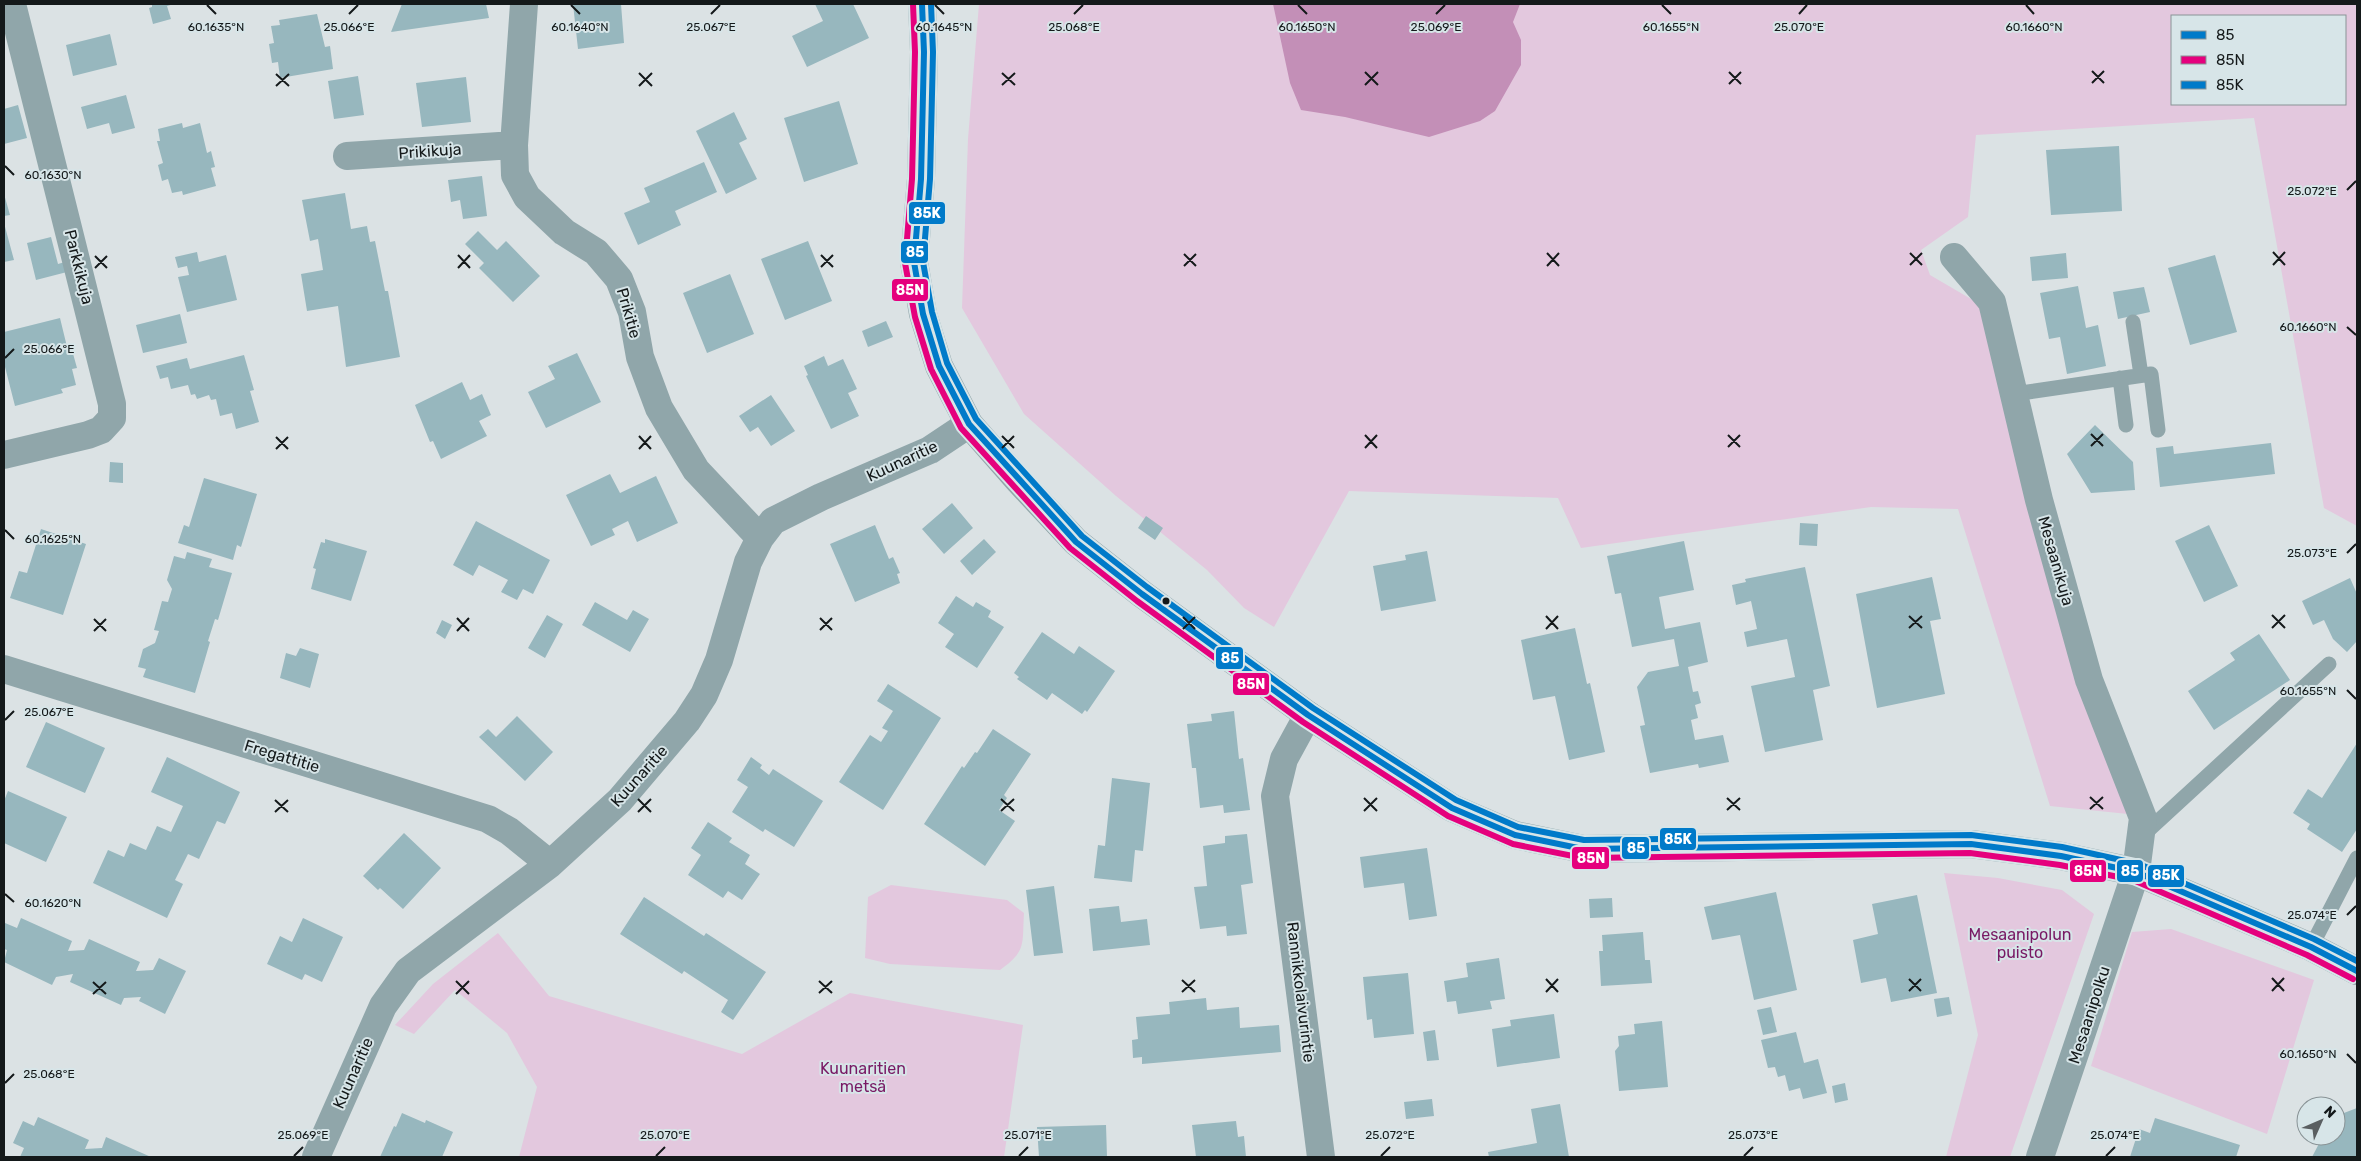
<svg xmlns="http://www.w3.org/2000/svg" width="2361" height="1161" viewBox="0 0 2361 1161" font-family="Rubik,sans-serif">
	<rect width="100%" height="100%" fill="#dbe2e4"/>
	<path fill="#e3c8de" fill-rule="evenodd" d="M979,4H2357V526L2324,508L2254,118L1976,135L1968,217L1921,250L1930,275L1983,306L2128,814L2050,806L1958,509L1871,507L1581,548L1558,498L1349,491L1274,627L1244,608L1207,570L1116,496L1024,414L962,308L968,139ZM2172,16H2345V104H2172Z
		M1944,873L1998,878L2062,890L2094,914L2010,1157H1946L1978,1035Z
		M891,885L1007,900L1024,913C1022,944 1027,951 1000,970L890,964L865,958L868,897Z
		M2171,929L2314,980L2267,1134L2091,1066L2132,932Z
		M498,933L549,996L742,1054L850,993L1023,1025L1004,1157H519L537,1087L507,1033L455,990L414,1034L395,1025L433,984Z"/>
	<path fill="#c38fb7" d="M1273,4H1520L1513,22L1521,40V65L1495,111L1480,121L1429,137L1345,117L1301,110L1290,83Z"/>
	<path fill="#97b7be" d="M152,4H174L167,6L171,19L153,24L149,8L152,7Z
		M402,4H486L489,18L391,32Z
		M573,4H621L624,43L578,49Z
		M815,4H853L869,38L807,67L792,36L823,21Z
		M317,14L325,47L330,46L333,69L280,78L278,62L272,63L269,44L274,43L271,26L280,25L279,20Z
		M110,34L117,65L73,76L66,45Z
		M358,76L364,115L334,119L328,81Z
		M466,77L471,122L422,127L416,83Z
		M126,95L135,128L112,134L109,123L87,129L81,107Z
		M839,101L858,164L804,182L784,118Z
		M18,105L27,138L4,144V109Z
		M734,112L747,139L739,143L757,179L726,194L696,131Z
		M182,123L183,128L200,123L207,153L211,151L215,167L211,168L216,186L183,195L182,191L172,193L168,179L162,181L158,165L163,163L157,141H160L158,129Z
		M2119,146L2122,211L2051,215L2046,150Z
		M704,162L717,192L675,211L681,225L638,245L624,213L650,202L644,188Z
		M482,176L487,216L463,219L460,200L451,202L448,180Z
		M345,193L351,229L367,226L370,242L375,241L385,291H388L400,357L346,367L338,306L307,311L301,274L323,270L318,239L310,241L302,200Z
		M4,194L10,215L4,216Z
		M4,223L14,260L4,262Z
		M478,231L497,250L506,241L540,276L513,302L479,268L484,263L465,244Z
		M51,237L58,264L65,262L67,272L36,280L27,243Z
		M808,241L832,301L785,320L761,259Z
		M197,252L199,262L226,255L237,300L187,312L178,277L189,275L187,266L178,268L175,257Z
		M2066,253L2068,278L2032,281L2030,257Z
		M2215,255L2237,332L2190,345L2168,268Z
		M730,274L754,334L707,353L683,293Z
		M2078,286L2086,328L2098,325L2106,366L2067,374L2060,337L2049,339L2040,293Z
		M2144,287L2150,312L2118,319L2113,292Z
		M180,314L187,343L143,353L136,325Z
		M60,318L68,351L72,350L77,368L72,369L76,385L61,389L63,393L15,406L4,363V332Z
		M886,321L893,337L868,347L862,331Z
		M577,353L601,402L546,428L528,392L555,379L548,366Z
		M244,355L254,390L250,391L259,422L236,429L232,413L220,416L216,399L211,400L209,395L197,399L195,394L191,395L188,385L171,389L168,377L160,379L156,366L187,358L190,369Z
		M824,356L828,366L843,359L857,389L848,393L859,416L831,429L806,376L808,375L804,366Z
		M462,382L470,400L482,394L491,415L479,421L487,436L441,459L433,441L430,442L415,405Z
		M771,395L795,431L771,446L758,427L750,432L739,416Z
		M2095,425L2133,462L2135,490L2091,493L2067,454Z
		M2271,443L2275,474L2160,487L2156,448L2173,446L2174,454Z
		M110,462L123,463V483L109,482Z
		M610,474L620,493L656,476L678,523L637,542L628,521L612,529L615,535L591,546L566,495Z
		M204,478L257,494L241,547L237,545L233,560L178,543L184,525L189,527Z
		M952,503L973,528L944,554L922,529Z
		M1146,516L1163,528L1155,540L1138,528Z
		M476,521L550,560L533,594L523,589L517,600L501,592L508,580L479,565L473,576L453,565Z
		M1800,523L1818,524L1817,546L1799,545Z
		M875,525L889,559L893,557L900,573L897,574L900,583L855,602L830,544Z
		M2209,525L2238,586L2204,602L2175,541Z
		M41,529L86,544L63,615L10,598L19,571L27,573Z
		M325,539L367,551L351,601L311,589L316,569L313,568L321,542L325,543Z
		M984,539L996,552L972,575L960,561Z
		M1684,541L1694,590L1659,597L1665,629L1700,622L1708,662L1688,667L1693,692L1698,691L1701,703L1695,705L1698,718L1691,720L1695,740L1723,735L1729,762L1699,768L1698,764L1650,773L1640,726L1645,725L1637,687L1648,672L1679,666L1674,639L1632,647L1621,593L1615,594L1607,556Z
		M1427,551L1436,601L1381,611L1373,566L1406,560L1405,555Z
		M187,552L212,559L209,567L232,573L218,620L215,619L208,641L210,642L195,693L143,677L146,669L138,667L143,649L155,643L159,631L154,630L162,601L168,602L172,589L167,580L174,556L185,559Z
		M1805,567L1830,686L1813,690L1823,740L1765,752L1751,686L1795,677L1787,639L1747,647L1744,632L1757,629L1751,601L1736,605L1732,585L1746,582L1745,579Z
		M1932,577L1941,619L1930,621L1945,694L1877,708L1856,594Z
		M2350,578L2357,594V641L2347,652L2333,639L2324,620L2313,625L2302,601Z
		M956,596L973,607L976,602L991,611L988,617L1004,627L977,668L945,647L954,634L938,623Z
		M595,602L627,620L633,610L649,619L630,652L582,625Z
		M547,615L563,624L545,658L528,648Z
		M442,620L452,625L445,639L436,633Z
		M1575,628L1587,684L1590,683L1605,752L1569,760L1555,696L1533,700L1521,640Z
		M1042,632L1074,654L1079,646L1115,671L1087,712L1085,710L1082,714L1052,693L1047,700L1017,679L1019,677L1014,673Z
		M2259,634L2290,680L2214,730L2188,691L2235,660L2230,653Z
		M300,648L319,654L310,688L280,678L286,653L296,656Z
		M888,684L941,718L883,810L839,782L870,735L881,742L888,731L882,728L893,711L877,701Z
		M1234,711L1239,759L1243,758L1250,810L1224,813L1223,805L1200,808L1196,768H1192L1187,724L1212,721L1211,714Z
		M517,716L553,752L525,781L479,737L488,729L496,737Z
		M46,722L105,748L85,793L26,767Z
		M993,729L1031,754L1004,795L1007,798L999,810L1015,821L985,866L924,824L962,766L964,768L975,752L977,753Z
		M2357,743V829L2342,852L2307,829L2310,824L2293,813L2308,789L2322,798Z
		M167,757L240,792L225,824L217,821L199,859L188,854L175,880L183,884L167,918L93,883L108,850L124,857L130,843L146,850L157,826L171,832L183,806L151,792Z
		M751,757L762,765L760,768L769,775L773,769L823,801L794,847L765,829L763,832L732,812L748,787L737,780Z
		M1112,778L1150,783L1143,851L1135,850L1132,882L1094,878L1098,845L1105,846Z
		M8,791L67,817L46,862L4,843V801Z
		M708,822L732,838L729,842L750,855L745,864L760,874L742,900L728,891L723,898L688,875L701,855L691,848Z
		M404,833L441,868L403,909L380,888L378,890L363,876Z
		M1247,834L1253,883L1241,885L1247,934L1227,936L1226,926L1200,929L1194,887L1207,886L1203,846L1225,843V836Z
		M1427,848L1437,916L1409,920L1404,883L1364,888L1360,857Z
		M1054,886L1063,953L1034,956L1026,890Z
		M1776,892L1797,990L1754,1000L1740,935L1712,940L1704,907Z
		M1917,895L1937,993L1891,1002L1886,978L1861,983L1853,940L1878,934L1872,904Z
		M644,897L704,936L706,933L766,972L733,1020L721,1012L728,1000L684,971L682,974L620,934Z
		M1612,898L1613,917L1590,918L1589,899Z
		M1119,906L1121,922L1147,919L1150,945L1093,951L1089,909Z
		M21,918L72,941L68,951L84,950L89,939L140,962L136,971L153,970L159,958L186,971L165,1014L139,1001L141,997L124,998L121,1005L70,982L73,974L56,977L52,985L4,962L7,950L4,949V926L5,923L17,928Z
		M303,918L343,937L322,982L305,974L302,980L267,964L280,936L292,942Z
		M1643,932L1645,960H1650L1652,983L1601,986L1599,951H1603L1602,935Z
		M1499,958L1505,999L1490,1001L1492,1009L1458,1014L1456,1001L1447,1002L1444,981L1468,977L1466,963Z
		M1408,973L1414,1034L1374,1038L1372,1019L1367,1020L1363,977Z
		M1949,997L1952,1014L1937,1017L1934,999Z
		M1206,998L1207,1010L1239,1007L1240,1028L1279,1025L1281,1052L1142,1064V1057L1133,1058L1132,1040L1138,1039L1136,1017L1170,1014L1169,1002Z
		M1771,1007L1777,1032L1763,1035L1757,1010Z
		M1554,1014L1560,1058L1497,1067L1492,1029L1511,1026L1510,1020Z
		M1662,1021L1668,1087L1619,1091L1615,1051L1619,1046L1618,1036L1635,1034L1634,1024Z
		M1435,1030L1439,1060L1427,1061L1423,1032Z
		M1796,1032L1804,1063L1818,1059L1827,1093L1803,1099L1800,1088L1789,1091L1785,1075L1778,1077L1775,1067L1768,1068L1761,1040Z
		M1845,1083L1848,1100L1835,1103L1832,1086Z
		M1432,1099L1434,1116L1406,1119L1404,1102Z
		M1560,1104L1569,1157H1489L1488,1152L1537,1143L1531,1109Z
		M2357,1108V1157H2312L2323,1136H2336V1116Z
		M402,1113L425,1123L426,1120L453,1132L442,1157H380L394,1126L396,1127Z
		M38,1117L89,1140L85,1149L102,1148L106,1137L151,1157H20L24,1148L13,1143L23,1121L34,1126Z
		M2155,1118L2240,1145L2236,1157H2130L2139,1129L2150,1133Z
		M1236,1121L1238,1137L1244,1136L1246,1157H1196L1192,1125Z
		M1106,1125L1107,1157H1039L1037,1127Z"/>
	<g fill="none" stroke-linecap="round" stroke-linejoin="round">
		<path stroke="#90a6aa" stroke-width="15" d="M2133,322L2141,375
			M2120,378L2126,425
			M2014,394L2151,374L2158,430
			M2142,836L2329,664
			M2311,947L2357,858"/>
		<path stroke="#90a6aa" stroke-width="28" d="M524,4L514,145L515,175L527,197L564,232L596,252L619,279L632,312L640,357L659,408L696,470L760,538
			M347,156L514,145
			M1954,257L1992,302L2039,500L2089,680L2143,818L2136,872L2040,1157
			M4,455L88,435L101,430L112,418V404L12,4
			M4,669L488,819L509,831L550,864
			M1308,715L1284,759L1275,796L1321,1157
			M316,1157L383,1006L408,971L550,864L620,800L687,721L704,695L719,660L748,562L760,538L773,521L821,497L930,450L969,424"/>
		<path stroke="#93a6aa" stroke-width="28" d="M922,4L924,52L921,179L914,262L923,314L939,366L969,424L1019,481L1076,542L1142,594L1308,715L1452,808L1515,835L1583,849L1971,844L2061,856L2136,872L2311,947L2357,971"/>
		<defs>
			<path id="bus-1" d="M922,4L924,52L921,179L914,262L923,314L939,366L969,424L1076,542L1142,594L1308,715L1452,808L1515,835L1583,849L1971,844L2061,856L2136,872L2311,947L2357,971"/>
			<path id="bus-2" d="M913,4L915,52L912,179L905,263L915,317L931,369L961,428L1070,548L1137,601L1303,722L1448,816L1513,844L1583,858L1970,853L2060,865L2133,880L2307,955L2353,979"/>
			<path id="bus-3" d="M931,4L933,52L930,179L923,262L932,312L947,363L976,419L1082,536L1147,587L1313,708L1456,800L1518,827L1584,840L1971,835L2062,847L2139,864L2314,939L2357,961"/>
		</defs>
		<use href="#bus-1" stroke="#d7e5e8" stroke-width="10"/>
		<use href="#bus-2" stroke="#d7e5e8" stroke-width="10"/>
		<use href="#bus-3" stroke="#d7e5e8" stroke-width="10"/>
		<use href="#bus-1" stroke="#007ac9" stroke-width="6"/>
		<use href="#bus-2" stroke="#e5007d" stroke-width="6"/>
		<use href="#bus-3" stroke="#007ac9" stroke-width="6"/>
	</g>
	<path fill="none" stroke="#14191a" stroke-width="2" d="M207,5L216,14M571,5L580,14M935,5L944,14M1298,5L1307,14M1662,5L1671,14M2026,5L2034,14M349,14L358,5M711,14L720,5M1074,14L1083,5M1436,14L1445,5M1799,14L1807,5M2092,71L2104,83M1365,72L1378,85M1729,72L1741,84M639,73L652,86M1002,73L1015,85M276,74L289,86M2092,83L2104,71M1729,84L1741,72M1002,85L1015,73M1365,85L1378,72M276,86L289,74M639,86L652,73M5,166L14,175M2347,190L2356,181M2273,252L2285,265M1547,253L1559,266M1910,253L1922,265M1184,254L1196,266M458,255L470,268M821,255L833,267M95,256L107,268M1910,265L1922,253M2273,265L2285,252M1184,266L1196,254M1547,266L1559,253M821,267L833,255M95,268L107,256M458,268L470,255M2347,327L2356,335M5,358L14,349M2091,434L2103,446M1365,435L1377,448M1728,435L1740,447M639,436L651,449M1002,436L1014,448M276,437L288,449M2091,446L2103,434M1728,447L1740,435M1002,448L1014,436M1365,448L1377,435M276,449L288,437M639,449L651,436M5,530L14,539M2347,553L2356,544M2272,615L2285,628M1546,616L1558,629M1909,616L1922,628M1183,617L1195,629M457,618L469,631M820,618L832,630M94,619L106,631M1909,628L1922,616M2272,628L2285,615M1183,629L1195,617M1546,629L1558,616M820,630L832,618M94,631L106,619M457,631L469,618M2347,690L2356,699M5,720L14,711M2090,797L2103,809M1364,798L1377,811M1727,798L1740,810M638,799L651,812M1001,799L1014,811M275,800L288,812M2090,809L2103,797M1727,810L1740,798M1001,811L1014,799M1364,811L1377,798M275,812L288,800M638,812L651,799M5,894L14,902M2347,915L2356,906M2272,978L2284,991M1546,979L1558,992M1909,979L1921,991M1182,980L1195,992M456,981L469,994M819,981L832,993M93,982L106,994M1909,991L1921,979M2272,991L2284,978M1182,992L1195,980M1546,992L1558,979M819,993L832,981M93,994L106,982M456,994L469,981M2347,1054L2356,1063M5,1083L14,1074M294,1156L303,1147M656,1156L665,1147M1019,1156L1028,1147M1381,1156L1390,1147M1744,1156L1753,1147M2106,1156L2115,1147"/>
	<circle fill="#14191a" stroke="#d7e5e8" stroke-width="2" cx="1166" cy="601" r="4.5"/>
	<g text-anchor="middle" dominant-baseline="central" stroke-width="4" stroke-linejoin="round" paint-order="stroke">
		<g font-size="16" fill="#14191a" stroke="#d7e5e8">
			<text transform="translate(430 151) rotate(-4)">Prikikuja</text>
			<text transform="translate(79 267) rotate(76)">Parkkikuja</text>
			<text transform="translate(629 313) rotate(74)">Prikitie</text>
			<text transform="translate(902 461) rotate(-25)">Kuunaritie</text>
			<text transform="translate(2056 561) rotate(74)">Mesaanikuja</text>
			<text transform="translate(282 756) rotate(17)">Fregattitie</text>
			<text transform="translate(639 776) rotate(-48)">Kuunaritie</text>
			<text transform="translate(1301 992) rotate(83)">Rannikkolaivurintie</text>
			<text transform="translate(2089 1015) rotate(-72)">Mesaanipolku</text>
			<text transform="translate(353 1073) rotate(-66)">Kuunaritie</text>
		</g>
		<g font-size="16" fill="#781964" stroke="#d7e5e8">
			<text x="2020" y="934">Mesaanipolun<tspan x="2020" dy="18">puisto</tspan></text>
			<text x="863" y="1068">Kuunaritien<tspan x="863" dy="18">metsä</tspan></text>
		</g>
	</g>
	<g font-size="12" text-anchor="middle" fill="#14191a" stroke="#d7e5e8" stroke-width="4" stroke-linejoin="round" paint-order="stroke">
		<text x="216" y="31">60.1635°N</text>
		<text x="349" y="31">25.066°E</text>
		<text x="580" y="31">60.1640°N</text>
		<text x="711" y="31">25.067°E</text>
		<text x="944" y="31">60.1645°N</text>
		<text x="1074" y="31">25.068°E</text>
		<text x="1307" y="31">60.1650°N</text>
		<text x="1436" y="31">25.069°E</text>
		<text x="1671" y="31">60.1655°N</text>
		<text x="1799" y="31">25.070°E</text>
		<text x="2034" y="31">60.1660°N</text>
		<text x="53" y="179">60.1630°N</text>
		<text x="2312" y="195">25.072°E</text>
		<text x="2308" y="331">60.1660°N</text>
		<text x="49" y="353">25.066°E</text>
		<text x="53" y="543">60.1625°N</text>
		<text x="2312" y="557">25.073°E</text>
		<text x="2308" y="695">60.1655°N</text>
		<text x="49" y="716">25.067°E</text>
		<text x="53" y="907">60.1620°N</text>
		<text x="2312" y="919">25.074°E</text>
		<text x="2308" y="1058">60.1650°N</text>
		<text x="49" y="1078">25.068°E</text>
		<text x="303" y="1139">25.069°E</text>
		<text x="665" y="1139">25.070°E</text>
		<text x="1028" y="1139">25.071°E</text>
		<text x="1390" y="1139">25.072°E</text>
		<text x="1753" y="1139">25.073°E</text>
		<text x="2115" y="1139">25.074°E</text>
	</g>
	<g stroke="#d7e5e8" stroke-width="2">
		<rect x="908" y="201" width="38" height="24" rx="5" fill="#007ac9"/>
		<rect x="900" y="240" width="29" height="24" rx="5" fill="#007ac9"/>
		<rect x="891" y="278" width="38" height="24" rx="5" fill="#e5007d"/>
		<rect x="1215" y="646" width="29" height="24" rx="5" fill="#007ac9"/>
		<rect x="1232" y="672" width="38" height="24" rx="5" fill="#e5007d"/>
		<rect x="1659" y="827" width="38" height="24" rx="5" fill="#007ac9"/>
		<rect x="1621" y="836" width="29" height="24" rx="5" fill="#007ac9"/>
		<rect x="1571" y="846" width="39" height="24" rx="5" fill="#e5007d"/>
		<rect x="2116" y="859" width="28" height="24" rx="5" fill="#007ac9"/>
		<rect x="2069" y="859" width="38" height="24" rx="5" fill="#e5007d"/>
		<rect x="2147" y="864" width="38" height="24" rx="5" fill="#007ac9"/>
	</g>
	<g font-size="14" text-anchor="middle" font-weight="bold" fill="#fff">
		<text x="927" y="218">85K</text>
		<text x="915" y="257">85</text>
		<text x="910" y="295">85N</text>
		<text x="1230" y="663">85</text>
		<text x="1251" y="689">85N</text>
		<text x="1678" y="844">85K</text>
		<text x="1636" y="853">85</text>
		<text x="1591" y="863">85N</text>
		<text x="2130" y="876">85</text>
		<text x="2088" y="876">85N</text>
		<text x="2166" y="880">85K</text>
	</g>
	<rect width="2361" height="1161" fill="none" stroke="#14191a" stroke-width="10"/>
	<rect x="2171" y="15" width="175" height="90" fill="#d7e5e8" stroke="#899396"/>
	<rect x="2181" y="31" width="25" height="8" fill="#007ac9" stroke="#899396"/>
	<text x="2216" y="40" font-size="15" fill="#14191a">85</text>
	<rect x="2181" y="56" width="25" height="8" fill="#e5007d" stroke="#899396"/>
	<text x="2216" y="65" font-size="15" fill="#14191a">85N</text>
	<rect x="2181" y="81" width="25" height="8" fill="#007ac9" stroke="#899396"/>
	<text x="2216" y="90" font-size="15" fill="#14191a">85K</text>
	<g transform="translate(2321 1121) rotate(45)"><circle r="24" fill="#d7e5e8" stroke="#899396"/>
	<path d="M0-4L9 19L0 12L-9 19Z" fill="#5a5f61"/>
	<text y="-8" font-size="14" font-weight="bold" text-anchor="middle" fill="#14191a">N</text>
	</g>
</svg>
